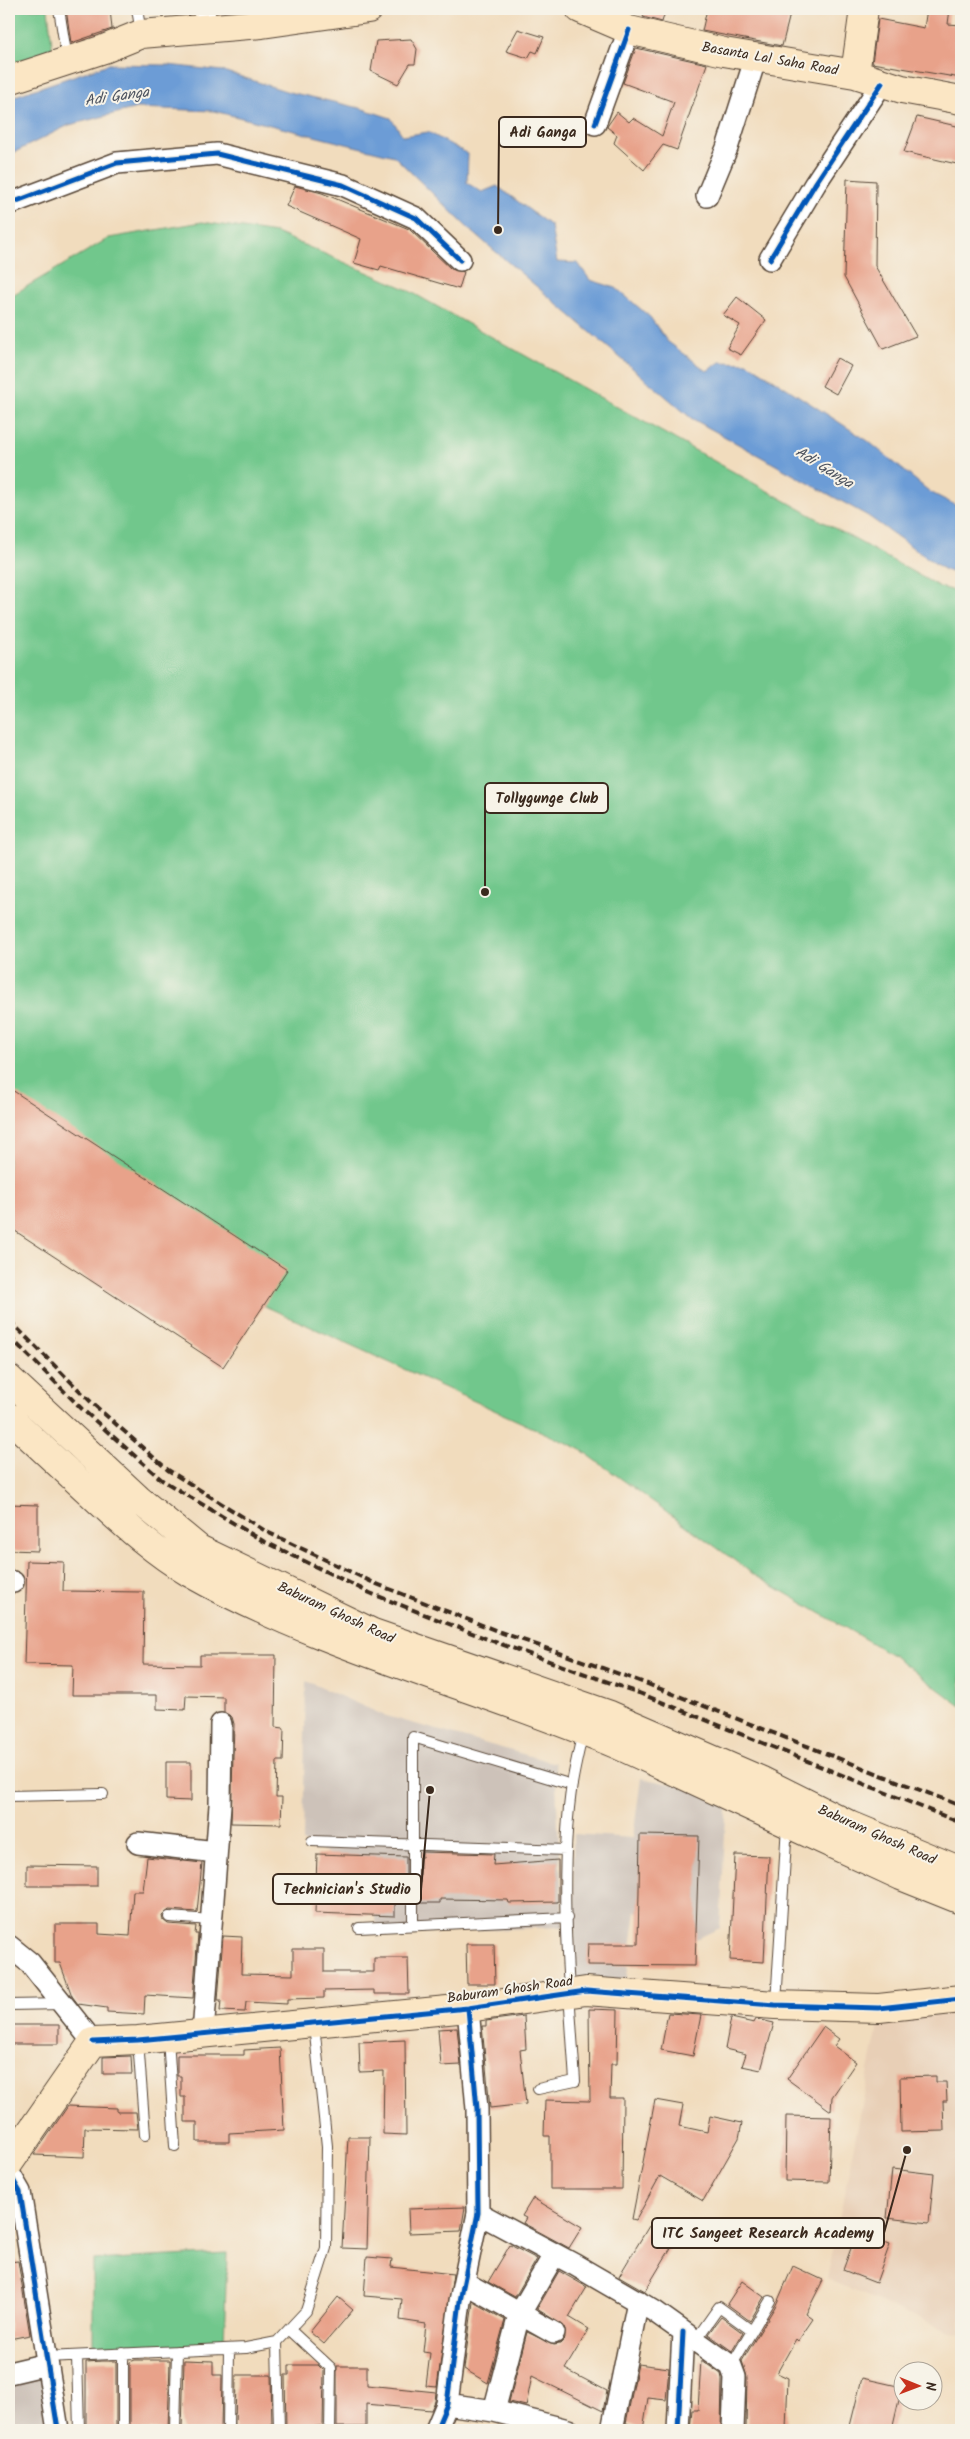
<svg xmlns="http://www.w3.org/2000/svg" width="970" height="2439" viewBox="0 0 970 2439" font-family="Kalam,sans-serif">
	<rect width="100%" height="100%" fill="#f7f3e8"/>
	<filter id="ink" filterUnits="userSpaceOnUse"><feTurbulence type="fractalNoise" baseFrequency=".02" numOctaves="2"/><feDisplacementMap in="SourceGraphic" scale="10" xChannelSelector="R" yChannelSelector="G"/><feConvolveMatrix kernelMatrix="1 2 1 2 8 2 1 2 1" color-interpolation-filters="sRGB"/></filter>
	<filter id="wash" filterUnits="userSpaceOnUse"><feTurbulence type="fractalNoise" baseFrequency=".0096" numOctaves="4" result="noise"/><feDisplacementMap in="SourceGraphic" scale="20" xChannelSelector="R" yChannelSelector="G"/><feGaussianBlur stdDeviation="1.12" result="paint"/><feColorMatrix in="noise" values="0 0 0 0 0 0 0 0 0 0 0 0 0 0 0 0 0 1.4 0 .05"/><feComposite in="paint" operator="in"/></filter>
	<g filter="url(#wash)">
		<rect width="100%" height="100%" fill="#f1dcbd"/>
		<path fill="#e8cfb6" d="M961,2013V2332L954,2333L827,2279L879,2021Z"/>
		<path fill="#cdc2b9" d="M306,1681L383,1715L555,1763L563,1927L376,1934L372,1874L303,1842Z
			M641,1778L727,1796L720,1928L696,1939L636,1911L625,1990L575,1989L573,1834L633,1838Z
			M44,2370L53,2430H9V2378Z"/>
		<path fill="#71c78c" stroke="#567855" d="M9,9H48L53,54L15,62L9,66Z
			M202,222L276,233L404,288L940,587L961,593V1706L894,1656L756,1576L580,1449L9,1190V297L109,238Z
			M227,2253L224,2344L93,2352V2260Z"/>
		<path fill="#6c9cd6" stroke="#54637a" d="M109,64L168,65L223,71L289,92L360,108L391,118L403,136L428,132L468,154L467,183L482,192L497,186L551,226L557,262L578,263L590,280L616,288L650,317L667,341L707,371L720,362L748,363L868,441L930,492L961,508V576L943,569L868,516L691,418L469,229L394,156L214,111L137,108L69,125L9,155V98Z"/>
		<g id="blocks">
			<path fill="#e8a28a" d="M66,9H110L112,29L71,43Z
				M646,9H666L662,22L643,17Z
				M707,9H771L790,14L782,46L702,31Z
				M927,9H950L948,24L961,25V78L872,63L878,19L924,28Z
				M518,29L544,37L537,53L532,51L528,58L506,51Z
				M411,39L417,49L415,64H410L398,84L371,71L376,41Z
				M636,48L707,64L677,150L663,145L644,170L614,143L617,135L607,127L608,125L617,112L629,122L633,118L662,136L674,102L623,83Z
				M917,117L961,127V165L904,152Z
				M847,179L876,181L875,266L916,336L883,349L844,277Z
				M295,186L322,193L409,229L451,269L464,272L459,289L381,266L379,270L354,263L361,239L286,206Z
				M737,297L766,320L741,355L727,348L740,325L723,315Z
				M837,358L851,366L836,394L822,386Z
				M9,1088L287,1270L223,1367L9,1227Z
				M9,1504L38,1505V1551L9,1550Z
				M27,1561L64,1562L63,1591L144,1592L143,1664L200,1665V1655H276L275,1727L284,1728L283,1761H277L276,1797H282L281,1824L231,1823L234,1724L232,1717L224,1712V1697L186,1696L185,1710L157,1709V1695H72L73,1665L24,1664Z
				M166,1762H191V1801L166,1800Z
				M640,1835L699,1836L695,1966L587,1965L588,1944H638Z
				M422,1852L494,1854L493,1865L558,1860V1902L509,1903L508,1900L440,1899V1903H420V1857H422Z
				M317,1854L406,1857V1902H395V1916L315,1913Z
				M735,1855L769,1856L764,1962L730,1960Z
				M147,1857L202,1863L197,1912L169,1910L162,1916L163,1920L168,1924L196,1926L195,1934H198L193,1998L145,1995L144,2014L107,2012V2008L78,2004L72,1996L60,1963H55V1924H99V1934L130,1936L133,1891H143Z
				M27,1865L97,1866V1886H27Z
				M223,1936L242,1937L241,1974L293,1975V1949H324V1972H374V1958H408L409,1994H374V1990L324,1991V1998L287,1999V2004L246,2002L245,2012L220,2011L221,2000H218Z
				M466,1944H494L495,1984H467Z
				M589,2009L618,2010L617,2064H611L610,2098H623L622,2189H550V2136H544L545,2100L590,2101Z
				M668,2013L701,2015L693,2056L661,2050Z
				M524,2016L526,2049L520,2050L526,2104L490,2108L482,2026H486V2021Z
				M731,2018L754,2023L756,2019L774,2023L761,2070L742,2066L746,2054L725,2049Z
				M9,2025H59V2044H9Z
				M823,2027L839,2039L834,2046L856,2062L832,2097L831,2111L787,2079Z
				M457,2028L461,2065L441,2066L438,2029Z
				M405,2040L406,2135L383,2134L384,2071L360,2072L359,2042Z
				M280,2048L284,2130L229,2133V2142H197V2122H185V2097H181V2076H177V2055H244V2050Z
				M131,2056L132,2074H103V2057Z
				M936,2076V2082H946L947,2101H943L944,2131L901,2132L900,2077Z
				M655,2100L683,2105L679,2126L707,2132L710,2116L742,2123L739,2138L703,2201L660,2176L636,2220L632,2219Z
				M68,2106L117,2108V2112H136L138,2129L85,2128L84,2157L34,2155Z
				M786,2116L831,2117L829,2182L785,2181Z
				M348,2137H370L367,2249L342,2248Z
				M892,2169L934,2174L929,2223L887,2218Z
				M533,2198L582,2227L569,2248L523,2223L526,2218L522,2216Z
				M465,2207L461,2231L409,2233L408,2209Z
				M649,2226L675,2241L645,2291L619,2276Z
				M857,2232L890,2244L876,2283L843,2270Z
				M510,2245L537,2259L515,2297L488,2282Z
				M367,2257L392,2259L391,2267L453,2274L437,2387L426,2386L430,2353L423,2352L426,2324L400,2320L402,2299L364,2296Z
				M18,2261L30,2335L9,2339V2262Z
				M793,2266L823,2280L806,2314L813,2319L798,2341L796,2339L777,2373L788,2378L786,2430H746L747,2377L742,2361L776,2305Z
				M559,2271L587,2287L569,2317L589,2329L565,2369L607,2391L603,2411L532,2376L526,2406L509,2402L527,2332L554,2345L560,2344L565,2339L564,2326L537,2309Z
				M742,2281L764,2297L750,2321L727,2304Z
				M338,2297L353,2310L324,2344L310,2332Z
				M473,2302L505,2320L488,2383L464,2369Z
				M721,2317L743,2333L732,2351L708,2334Z
				M135,2360H170L168,2430H130V2362Z
				M184,2360L213,2361V2375H222L221,2430H182Z
				M701,2360L721,2374L722,2379L721,2430H690L692,2410H698Z
				M102,2361H116V2430H86V2362Z
				M638,2364L669,2368L666,2400L648,2398L643,2430L626,2423Z
				M289,2365H318L324,2371L323,2426L286,2428L285,2375H289Z
				M337,2366H367V2385L436,2392L435,2401L431,2410L366,2404V2427H337Z
				M236,2375H271L272,2428L235,2430Z
				M862,2378L902,2387L892,2430H849Z"/>
		</g>
	</g>
	<g filter="url(#ink)">
		<use href="#blocks" fill-opacity="0" stroke="#564536" stroke-width="1"/>
		<g fill="none" stroke-linecap="round" stroke-linejoin="round">
			<defs>
				<path id="lane" d="M59,9L67,59
					M137,9L141,33
					M9,1796L103,1794
					M312,1841L566,1850
					M169,1917L211,1920
					M413,1925V1737L572,1785
					M359,1928L567,1918
					M776,2003L787,1825
					M9,2005L63,2004
					M168,2038L175,2146
					M138,2041L145,2135
					M538,2089L575,2081C569,1987 558,1877 572,1784C575,1766 579,1749 583,1732
					M289,2329L331,2368L330,2430
					M695,2341L719,2307L752,2331
					M277,2342L279,2430
					M123,2353V2430
					M77,2356L79,2430
					M46,2357L246,2348L277,2342L306,2311L326,2248L327,2146L314,2025
					M731,2366L770,2301
					M175,2430L177,2351
					M228,2430L229,2349"/>
				<path id="street" d="M204,9L206,28
					M595,124L629,30
					M707,196L727,148L756,57
					M9,204L117,163L217,154L343,185L416,218L460,260
					M770,259L815,184L882,83
					M9,1582H13
					M138,1843L216,1852
					M9,1946L30,1963L93,2042
					M203,2034L220,1805L221,1724
					M9,2173L20,2192L58,2430
					M478,2213L575,2265L654,2311L731,2366L735,2377L733,2430
					M465,2283L554,2333
					M9,2373L47,2364
					M447,2404L494,2411L568,2430
					M494,2411L519,2315L554,2255
					M436,2430L447,2404L460,2301L478,2213L477,2109L468,2008
					M612,2430L638,2301
					M678,2430L683,2332"/>
				<path id="secondary" d="M580,9L629,30L724,52L855,74L902,89L961,100
					M855,74L864,9
					M9,80L104,49L141,34L262,24L368,9
					M9,1379L138,1499L199,1549L373,1633L610,1715L760,1780L850,1825L961,1871
					M9,1417C38,1445 68,1472 98,1500C126,1526 156,1553 190,1573C324,1649 477,1685 618,1745L901,1876L961,1900
					M9,2163L93,2042L138,2040L468,2008L586,1991L775,2005L879,2008L961,1999"/>
			</defs>
			<use href="#lane" stroke="#564536" stroke-width="12"/>
			<use href="#street" stroke="#564536" stroke-width="24"/>
			<use href="#secondary" stroke="#564536" stroke-width="30"/>
			<use href="#lane" stroke="#fff" stroke-width="10"/>
			<use href="#street" stroke="#fff" stroke-width="21"/>
			<use href="#secondary" stroke="#fbe6c4" stroke-width="28"/>
			<path stroke="#3b2a1e" stroke-width="4" stroke-dasharray="8 4" stroke-linecap="butt" d="M9,1320L92,1403L168,1470L267,1532L374,1583L500,1632L645,1683L961,1806
				M9,1336L82,1409L162,1480L263,1541L370,1593L495,1642L639,1693L961,1823"/>
			<defs>
				<path id="cycleway" d="M595,124L629,30
					M9,204L117,163L217,154L343,185L416,218L460,260
					M770,259L815,184L882,83
					M93,2042L138,2040L468,2008L586,1991L775,2005L879,2008L961,1999
					M9,2173L20,2192L58,2430
					M436,2430L447,2404L460,2301L478,2213L477,2109L468,2008
					M678,2430L683,2332"/>
			</defs>
			<use href="#cycleway" stroke="#f7f3e8" stroke-width="8"/>
			<use href="#cycleway" stroke="#0057b8" stroke-width="5"/>
		</g>
	</g>
	<g text-anchor="middle" dominant-baseline="central" stroke-width="4" stroke-linejoin="round" paint-order="stroke">
		<g font-size="14" fill="#3b2a1e" stroke="#f7f3e8">
			<text transform="translate(770 59) rotate(10)">Basanta Lal Saha Road</text>
			<text transform="translate(336 1613) rotate(25)">Baburam Ghosh Road</text>
			<text transform="translate(877 1835) rotate(24)">Baburam Ghosh Road</text>
			<text transform="translate(510 1990) rotate(-8)">Baburam Ghosh Road</text>
		</g>
		<g font-size="15" font-style="italic" fill="#4c525e" stroke="#f7f3e8">
			<text transform="translate(117 97) rotate(-8)">Adi Ganga</text>
			<text transform="translate(824 468) rotate(32)">Adi Ganga</text>
		</g>
	</g>
	<path fill="none" stroke="#3b2a1e" stroke-width="2" d="M498 230L499 132M485 892L485 798M430 1790L421 1889M907 2150L884 2233"/>
	<g fill="#3b2a1e" stroke="#f7f3e8" stroke-width="2">
		<circle cx="498" cy="230" r="5"/>
		<circle cx="485" cy="892" r="5"/>
		<circle cx="430" cy="1790" r="5"/>
		<circle cx="907" cy="2150" r="5"/>
	</g>
	<g fill="#f7f3e8" stroke="#3b2a1e" stroke-width="2">
		<rect x="499" y="117" width="87" height="30" rx="5"/>
		<rect x="485" y="783" width="123" height="30" rx="5"/>
		<rect x="273" y="1874" width="148" height="30" rx="5"/>
		<rect x="652" y="2218" width="232" height="30" rx="5"/>
	</g>
	<g font-size="15" text-anchor="middle" font-weight="bold" fill="#3b2a1e">
		<text x="543" y="137">Adi Ganga</text>
		<text x="547" y="803">Tollygunge Club</text>
		<text x="347" y="1894">Technician's Studio</text>
		<text x="768" y="2238">ITC Sangeet Research Academy</text>
	</g>
	<rect width="970" height="2439" fill="none" stroke="#f7f3e8" stroke-width="30"/>
	<g transform="translate(918 2386) rotate(91)"><circle r="24" fill="#f7f3e8" stroke="#aca397"/>
	<path d="M0-4L9 19L0 12L-9 19Z" fill="#c8321e"/>
	<text y="-8" font-size="14" font-weight="bold" text-anchor="middle" fill="#3b2a1e">N</text>
	</g>
</svg>
